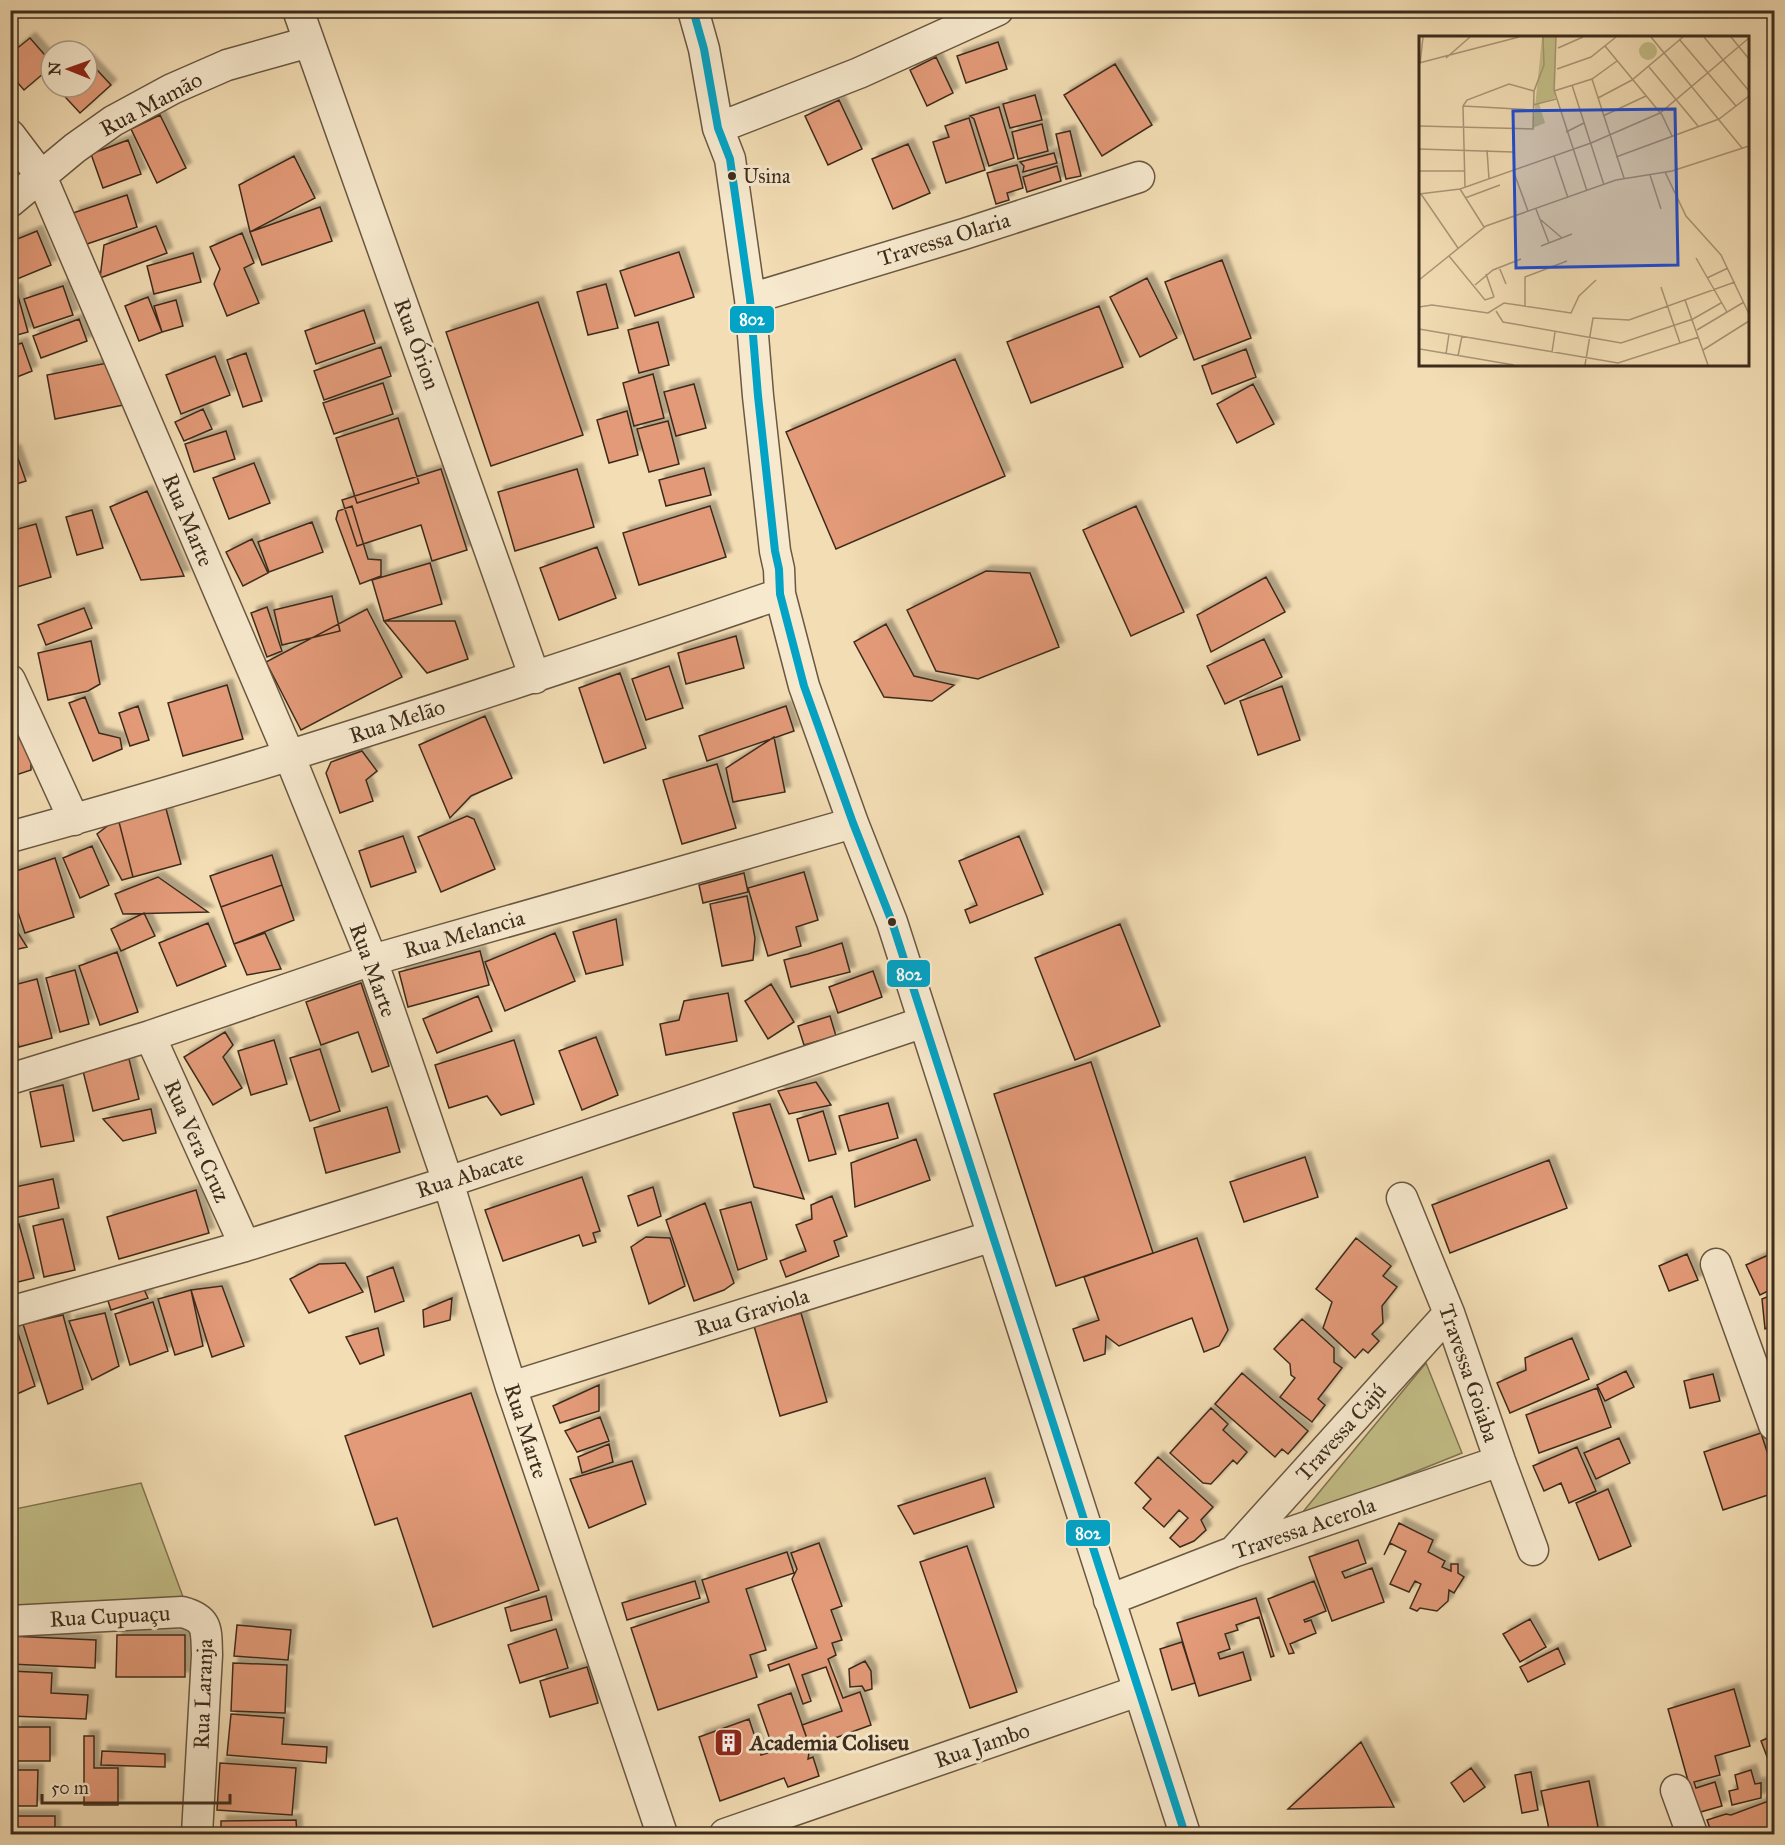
<svg xmlns="http://www.w3.org/2000/svg" width="1785" height="1845" viewBox="0 0 1785 1845" font-family="'IM FELL Great Primer',serif">
	<defs>
		<filter id="shadow"><feDropShadow dx="5.5" dy="-5.5" stdDeviation="1.5" flood-color="#0004"/></filter>
	</defs>
	<rect width="100%" height="100%" fill="#f3ddb4"/>
	<filter id="stains"><feTurbulence type="fractalNoise" baseFrequency=".00333" numOctaves="4"/><feColorMatrix values="0 0 0 0 .2 0 0 0 0 .09 0 0 0 0 .02 0 0 0 .5 -.17"/></filter>
	<radialGradient id="worn" r=".72"><stop offset=".6" stop-color="#630" stop-opacity="0"/><stop offset="1" stop-color="#630" stop-opacity=".3"/></radialGradient>
	<path fill="#c3be87" stroke="#807552" stroke-width="1.5" d="M1426,1363L1462,1453L1297,1519Z
		M141,1483L193,1624L11,1631L10,1510Z"/>
	<path fill="#e39a78" stroke="#3d2c1c" stroke-width="1.5" filter="url(#shadow)" d="M30,38L51,62V67L24,90L10,74V54Z
		M998,42L1007,69L966,83L957,56Z
		M936,57L953,93L927,106L910,70Z
		M87,59L111,85L80,113L56,87H87Z
		M1115,64L1152,125L1102,156L1064,95Z
		M1035,95L1042,120L1010,128L1003,104Z
		M839,100L862,149L828,165L805,116Z
		M999,107L1014,158L989,166L974,119L970,116Z
		M160,115L186,168L157,183L131,129Z
		M969,118L985,170L946,183L933,142L949,137L945,126Z
		M1042,124L1048,151L1018,159L1012,132Z
		M1070,131L1081,176L1066,179L1056,134Z
		M128,140L141,174L103,188L91,154Z
		M908,144L930,193L893,209L872,159Z
		M1054,153L1057,163L1023,172L1024,166L1020,162Z
		M294,156L315,198L250,232L239,185Z
		M1017,165L1023,188L1007,193L1009,200L996,204L987,173Z
		M1057,166L1061,181L1027,192L1023,177Z
		M127,195L137,227L84,245L73,213Z
		M320,207L332,241L262,265L250,232Z
		M156,226L167,253L100,278L104,245Z
		M37,231L51,265L10,282V242Z
		M242,233L254,263L244,268L259,303L227,316L214,284L220,269L210,247Z
		M679,252L694,297L635,316L620,271Z
		M193,253L201,282L154,294L147,266Z
		M1222,260L1251,338L1194,360L1165,282Z
		M1147,278L1177,338L1140,357L1110,297Z
		M606,284L618,328L588,335L577,292Z
		M63,286L73,315L34,328L24,299Z
		M16,289L28,332L10,337V290Z
		M148,297L162,332L139,341L125,306Z
		M176,300L183,326L162,332L154,306Z
		M538,302L583,435L491,466L446,332Z
		M1099,306L1123,367L1031,403L1007,342Z
		M364,310L375,343L316,364L305,331Z
		M79,319L87,341L41,358L33,336Z
		M658,322L669,365L639,373L628,330Z
		M22,343L32,371L17,377L10,360V347Z
		M381,347L391,376L324,400L314,371Z
		M1246,349L1256,377L1212,394L1202,366Z
		M246,353L262,401L243,407L227,360Z
		M215,356L230,395L181,414L166,375Z
		M955,359L1005,476L836,549L786,432Z
		M112,362L138,402L55,419L47,375Z
		M653,374L664,418L634,426L623,383Z
		M383,383L393,414L334,434L323,403Z
		M694,384L706,428L676,436L664,392Z
		M1253,384L1274,424L1237,443L1217,404Z
		M203,409L212,429L184,441L175,422Z
		M627,411L638,455L609,463L597,420Z
		M398,418L419,483L357,503L336,438Z
		M668,421L679,464L649,472L637,429Z
		M226,431L235,459L194,472L185,444Z
		M15,450L26,481L10,486V452Z
		M254,463L270,503L229,519L213,478Z
		M704,468L711,495L666,506L659,480Z
		M441,469L467,550L432,561L421,525L357,546L342,500Z
		M577,469L594,527L515,551L498,492Z
		M147,491L184,576L141,580L110,507Z
		M352,506L368,559L381,560V576L360,584L336,519L338,511Z
		M710,506L726,557L639,585L623,533Z
		M1136,506L1184,612L1131,636L1083,530Z
		M92,510L103,548L77,555L66,517Z
		M312,522L323,552L269,572L258,542Z
		M36,524L51,577L10,589V531Z
		M252,539L268,573L243,586L226,552Z
		M597,547L616,598L559,620L540,568Z
		M430,563L442,604L384,621L372,580Z
		M986,571L1030,573L1059,647L978,679L936,671L907,610Z
		M1266,577L1285,612L1211,652L1197,615Z
		M332,596L340,631L282,645L274,610Z
		M267,607L282,651L267,657L251,613Z
		M84,608L92,628L46,645L38,625Z
		M367,609L402,677L301,730L266,662Z
		M384,621H455L468,659L427,673Z
		M886,624L914,676L954,685L932,701L884,697L854,642Z
		M736,636L744,668L686,684L678,653Z
		M1264,639L1282,677L1225,704L1207,666Z
		M91,641L100,684L88,691L48,700L38,653Z
		M669,666L683,708L646,720L632,679Z
		M620,673L646,748L604,763L579,688Z
		M227,685L243,739L183,756L168,703Z
		M1282,686L1300,740L1258,755L1240,701Z
		M85,697L99,733L120,738L122,749L93,761L69,703Z
		M138,706L149,740L130,746L119,713Z
		M786,706L794,731L707,761L699,736Z
		M485,716L512,778L471,796L450,818L419,745Z
		M18,719L31,762V770L10,777V721Z
		M774,737L785,792L733,802L726,768Z
		M362,751L377,771L366,780L373,801L340,813L326,773L331,762Z
		M717,764L736,828L682,844L663,780Z
		M165,805L181,864L133,877L118,818Z
		M467,816L474,819L495,869L441,892L418,837Z
		M118,818L133,877L122,880L97,834Z
		M403,836L416,872L371,887L359,851Z
		M1019,836L1043,894L970,923L965,910L977,905L959,861Z
		M92,846L109,885L80,898L63,858Z
		M272,855L282,885L221,907L210,876Z
		M55,858L74,917L25,933L10,889V873Z
		M804,872L818,920L796,927L801,946L768,956L748,888Z
		M744,873L748,892L703,903L699,885Z
		M158,877L208,912L123,914L115,894Z
		M282,885L294,920L234,944L221,907Z
		M747,896L755,938L753,960L722,966L710,904Z
		M144,913L155,936L121,951L111,929Z
		M616,919L623,965L586,974L573,932Z
		M208,923L226,966L177,986L159,943Z
		M1120,924L1160,1026L1075,1060L1035,958Z
		M10,928H15L27,947L10,951Z
		M265,933L281,969L247,975L234,944Z
		M555,933L575,981L505,1011L485,962Z
		M842,943L850,972L791,987L784,960L808,954Z
		M480,951L489,985L408,1007L399,972Z
		M117,952L138,1012L100,1025L79,966Z
		M75,970L89,1024L60,1032L46,978Z
		M873,971L882,997L838,1013L829,987Z
		M37,979L52,1038L19,1047L10,1016V986Z
		M361,983L389,1066L372,1072L358,1032L321,1045L306,1002Z
		M771,984L794,1022L768,1039L745,1001Z
		M728,993L737,1041L666,1055L660,1024L679,1020L684,1001Z
		M478,996L492,1031L437,1053L423,1019Z
		M830,1016L836,1036L804,1045L798,1026Z
		M225,1032L233,1045L223,1057L242,1088L213,1105L184,1057Z
		M596,1037L618,1095L582,1110L559,1051Z
		M274,1040L287,1084L251,1095L238,1051Z
		M514,1040L534,1104L501,1115L487,1096L449,1108L435,1065Z
		M320,1049L340,1111L310,1121L290,1058Z
		M129,1059L139,1099L93,1111L83,1071Z
		M1091,1062L1153,1253L1056,1286L994,1094Z
		M816,1082L831,1105L789,1114L778,1091Z
		M63,1085L74,1141L41,1147L30,1092Z
		M888,1103L898,1138L849,1151L839,1116Z
		M770,1104L804,1199L754,1187L733,1113Z
		M387,1107L400,1152L326,1173L314,1128Z
		M151,1109L156,1133L123,1141L103,1119Z
		M823,1111L836,1154L809,1161L797,1119Z
		M916,1139L930,1180L855,1207L851,1163Z
		M1305,1157L1318,1197L1244,1222L1230,1182Z
		M1549,1160L1567,1208L1450,1253L1432,1205Z
		M582,1177L600,1231L593,1233L596,1242L583,1246L579,1235L503,1261L485,1210Z
		M53,1179L59,1208L10,1219V1188Z
		M653,1187L661,1216L638,1226L628,1196Z
		M196,1190L209,1233L119,1259L107,1217Z
		M832,1196L847,1236L834,1241L839,1256L786,1277L780,1261L806,1251L796,1225L812,1219L811,1205Z
		M751,1202L767,1259L738,1270L720,1210Z
		M705,1203L734,1283L724,1290L694,1301L666,1220Z
		M63,1219L75,1270L44,1277L33,1226Z
		M19,1224L34,1278L10,1284V1227Z
		M646,1237L670,1238L685,1286L649,1304L631,1247Z
		M1197,1238L1228,1330L1219,1346L1204,1352L1192,1318L1119,1346L1106,1336L1105,1354L1084,1361L1073,1329L1099,1320L1084,1277Z
		M1356,1238L1391,1266L1383,1276L1397,1287L1382,1306L1383,1323L1372,1334L1379,1341L1368,1353L1363,1349L1355,1358L1323,1328L1332,1302L1316,1289Z
		M1773,1253L1774,1288L1760,1295L1746,1265Z
		M1687,1254L1698,1280L1669,1291L1659,1266Z
		M345,1263L363,1292L309,1313L290,1279L319,1264Z
		M393,1267L404,1301L375,1312L367,1277Z
		M142,1285L148,1298L111,1310L106,1295Z
		M222,1286L244,1346L212,1357L191,1290Z
		M191,1290L203,1346L175,1355L158,1299Z
		M1774,1294V1325L1765,1329L1762,1299Z
		M452,1298L450,1320L424,1327L423,1310Z
		M153,1302L168,1351L130,1365L115,1314Z
		M105,1313L119,1366L92,1380L69,1321Z
		M801,1313L827,1402L780,1416L754,1326Z
		M63,1315L83,1389L48,1404L23,1324Z
		M1302,1319L1334,1348V1362L1342,1368L1318,1399L1325,1405L1312,1422L1280,1397L1295,1378L1291,1375L1290,1364L1274,1349Z
		M15,1324L35,1386L10,1397V1325Z
		M378,1328L384,1355L360,1364L346,1337Z
		M1572,1338L1589,1379L1510,1413L1497,1383L1526,1370L1525,1358Z
		M1626,1371L1634,1387L1605,1401L1597,1385Z
		M1242,1373L1308,1431L1288,1454L1282,1449L1275,1457L1215,1404Z
		M1713,1374L1720,1401L1690,1408L1684,1381Z
		M599,1385V1411L560,1423L553,1406Z
		M1597,1388L1611,1427L1539,1453L1526,1415Z
		M471,1393L539,1590L433,1627L397,1518L375,1525L345,1436Z
		M1211,1408L1228,1424L1223,1430L1247,1452L1237,1464L1233,1460L1211,1484L1203,1483L1170,1453Z
		M600,1417L609,1441L577,1452L565,1431Z
		M1761,1433L1774,1473V1493L1723,1510L1704,1452Z
		M1619,1438L1630,1463L1596,1479L1584,1453Z
		M609,1444L613,1462L582,1473L578,1457Z
		M1577,1447L1596,1491L1569,1503L1561,1483L1544,1491L1533,1466Z
		M1158,1457L1213,1507L1201,1520L1206,1530L1194,1541L1180,1547L1170,1538L1188,1518L1179,1510L1164,1527L1143,1508L1151,1499L1135,1483Z
		M632,1461L646,1504L589,1528L570,1479Z
		M985,1478L994,1507L914,1534L898,1506Z
		M1608,1489L1631,1546L1599,1560L1576,1503Z
		M1399,1523L1433,1540L1428,1552L1445,1561L1442,1567L1451,1571V1564H1458V1573L1464,1577L1454,1593L1449,1590L1448,1601L1437,1611L1420,1608L1417,1611L1410,1608L1421,1584L1415,1581L1409,1592L1390,1584L1406,1551L1390,1543L1384,1555Z
		M1358,1540L1366,1563L1342,1572L1345,1578L1372,1568L1384,1602L1332,1621L1309,1557Z
		M819,1543L842,1606L831,1610L842,1640L832,1643L836,1655L828,1659L843,1698L860,1692L871,1725L810,1747L802,1725L842,1711L826,1667L802,1675L811,1701L803,1704L789,1664L770,1671L768,1665L817,1648L792,1579L797,1569L791,1553Z
		M967,1546L1017,1692L970,1708L920,1562Z
		M787,1552L794,1573L746,1589L766,1650L750,1655L757,1677L658,1710L631,1628L709,1602L702,1580Z
		M695,1581L700,1598L627,1620L622,1603Z
		M1314,1581L1326,1611L1304,1620L1305,1622L1311,1620L1316,1633L1290,1644L1294,1653L1289,1654L1268,1599Z
		M546,1596L552,1620L511,1631L505,1608Z
		M1256,1598L1274,1656L1271,1657L1259,1617L1236,1625L1238,1630L1225,1634L1230,1649L1218,1653L1220,1659L1243,1652L1251,1680L1199,1696L1177,1623Z
		M1530,1619L1546,1647L1520,1662L1503,1634Z
		M237,1625L291,1630L288,1660L234,1656Z
		M556,1629L568,1668L520,1683L508,1645Z
		M117,1635H185V1677H116Z
		M10,1636L96,1640L95,1668L10,1664Z
		M1182,1642L1195,1683L1172,1690L1160,1649Z
		M1558,1648L1565,1664L1528,1682L1520,1667Z
		M865,1661L871,1671L872,1689L865,1691L862,1686L850,1687L849,1669Z
		M233,1663L287,1665L285,1713L231,1711Z
		M587,1667L598,1703L550,1717L540,1681Z
		M10,1671L52,1673L51,1693L88,1695L86,1719L10,1716Z
		M1734,1689L1750,1746L1715,1756L1720,1775L1694,1782L1696,1788L1715,1782L1722,1806L1697,1813L1668,1709Z
		M791,1693L810,1747L808,1759L813,1757L819,1776L788,1787L784,1778L720,1801L699,1737L749,1719L761,1755L774,1751L758,1705Z
		M231,1714L284,1718L282,1744L327,1747L326,1763L227,1755Z
		M15,1727H50V1761H14Z
		M1774,1735V1765L1771,1767L1761,1741Z
		M84,1736H94V1768H118V1805H84Z
		M1361,1742L1394,1807L1288,1809Z
		M102,1751L165,1754V1767L101,1765Z
		M220,1763L296,1768L292,1815L217,1810Z
		M1471,1768L1485,1787L1464,1802L1451,1783Z
		M10,1770H38L37,1806H10Z
		M1751,1770L1755,1784L1761,1783V1798L1732,1805L1729,1791L1738,1789L1735,1775Z
		M1531,1772L1538,1810L1522,1813L1515,1775Z
		M1589,1781L1599,1832L1586,1834H1550L1541,1791Z
		M1774,1799V1834H1712L1707,1820L1726,1814L1731,1815Z
		M10,1816H55V1834H10Z
		M296,1820L297,1834H221V1821Z"/>
	<g fill="none" stroke-linecap="round" stroke-linejoin="round">
		<defs>
			<path id="street" d="M298,10L535,678
				M693,10L704,49L718,128L730,159L750,299L758,396L775,551L779,569L780,594L804,686L853,823L892,922L1185,1834
				M718,128L859,73L998,10
				M10,135L41,176L289,755L372,960L448,1182L511,1387L662,1834
				M10,202L75,148L113,121L172,89L227,65L309,42
				M750,299L964,234L1139,177
				M10,680L74,820
				M10,837C270,766 525,681 780,594
				M150,1036L245,1246
				M10,1079L150,1036L372,960L853,823
				M1402,1198L1449,1313L1500,1461L1533,1550
				M1716,1264L1774,1425
				M10,1312L245,1246L448,1182L924,1022
				M511,1387L993,1236
				M1234,1551L1449,1313
				M1109,1600L1233,1552L1500,1461
				M10,1621L182,1612C209,1619 206,1630 207,1655L197,1834
				M1676,1790L1692,1834
				M725,1834L1138,1691"/>
		</defs>
		<use href="#street" stroke="#6a5842" stroke-width="33"/>
		<use href="#street" stroke="#f7e9ce" stroke-width="30"/>
		<defs>
			<path id="bus-1" d="M693,10L704,49L718,128L730,159L750,299L758,396L775,551L779,569L780,594L804,686L853,823L892,922L1185,1834"/>
		</defs>
		<use href="#bus-1" stroke="#f7e9ce" stroke-width="12"/>
		<use href="#bus-1" stroke="#03a3c5" stroke-width="8"/>
	</g>
	<defs>
		<symbol id="building-square" viewBox="-11 -11 22 22"><rect x="-9" y="-9" width="18" height="18" rx="4" fill="#8f2418" stroke="#f7e9ce"/><path d="M-4-6H4V6H1V3H-1V6H-4ZM-2.5-4.3h1.7v1.8h-1.7ZM.8-4.3h1.7v1.8H.8ZM-2.5-1h1.7V.8h-1.7ZM.8-1h1.7V.8H.8Z" fill="#fff"/></symbol>
	</defs>
	<g fill-rule="evenodd">
		<use href="#building-square" x="712" y="1726" width="33" height="33"/>
	</g>
	<g fill="#3d2c1c" stroke="#f7e9ce" stroke-width="2">
		<circle cx="732" cy="176" r="5"/>
		<circle cx="892" cy="922" r="5"/>
	</g>
	<g text-anchor="middle" dominant-baseline="central" stroke-width="6" stroke-linejoin="round" paint-order="stroke">
		<g font-size="20" fill="#3d2c1c" stroke="#f7e9ce" text-anchor="start">
			<text x="743" y="176">Usina</text>
		</g>
		<g font-size="22" fill="#3d2c1c" stroke="#f7e9ce">
			<text transform="translate(151 104) rotate(-28)">Rua Mamão</text>
			<text transform="translate(944 239) rotate(-17)">Travessa Olaria</text>
			<text transform="translate(417 344) rotate(70)">Rua Órion</text>
			<text transform="translate(188 520) rotate(67)">Rua Marte</text>
			<text transform="translate(397 721) rotate(-18)">Rua Melão</text>
			<text transform="translate(464 934) rotate(-16)">Rua Melancia</text>
			<text transform="translate(373 970) rotate(70)">Rua Marte</text>
			<text transform="translate(197 1141) rotate(66)">Rua Vera Cruz</text>
			<text transform="translate(470 1174) rotate(-18)">Rua Abacate</text>
			<text transform="translate(752 1312) rotate(-17)">Rua Graviola</text>
			<text transform="translate(1469 1373) rotate(71)">Travessa Goiaba</text>
			<text transform="translate(526 1431) rotate(72)">Rua Marte</text>
			<text transform="translate(1341 1432) rotate(-48)">Travessa Cajú</text>
			<text transform="translate(1304 1528) rotate(-19)">Travessa Acerola</text>
			<text transform="translate(110 1616) rotate(-3)">Rua Cupuaçu</text>
			<text transform="translate(203 1694) rotate(-88)">Rua Laranja</text>
			<text transform="translate(982 1745) rotate(-19)">Rua Jambo</text>
		</g>
		<g font-size="22" font-weight="bold" fill="#3d2c1c" stroke="#f7e9ce" text-anchor="start">
			<text x="750" y="1742">Academia Coliseu</text>
		</g>
	</g>
	<g transform="translate(1419 36)">
		<rect width="330" height="330" fill="#f3ddb4"/>
		<path d="M123,1H137L136,62L120,67L126,87L114,92ZM220 15a9 9 0 1 1 18 0a9 9 0 1 1-18 0Z" fill="#c3be87"/>
		<path fill="none" stroke="#aa9677" stroke-width="1.5" d="M137,1L135,54L168,155M232,1L323,112M285,1L330,55M312,1L330,23M260,3L317,70M186,10L243,79L253,100M139,12L164,1M27,22L51,1M0,27L100,1M1,28L4,1M230,31L279,90M138,33L172,21L197,1M173,43L205,142M153,49L185,149M135,55L173,43L198,25M179,62L213,44L264,1M114,69L137,63M44,70L46,151M44,70L48,64L90,48L115,55M44,70L114,74M184,80L227,60M0,90L114,93L115,55L125,29L124,1M147,96L165,87M0,113L94,116M68,114L70,143M135,120L149,162M197,121L300,83L330,60M94,134L109,175M0,135H45M246,136L267,180L302,219L330,278M231,139L242,173M41,153L65,191M0,158L41,153L172,107L241,77L330,2M2,158L39,212M46,162L81,149M117,173L130,207M122,184L143,202M122,210L153,198M30,220L66,264L75,261M277,222L308,276M80,231L87,248M67,238L75,261M288,242L309,232M0,244L67,190L197,144L253,135L330,110M56,249L74,234L102,223M242,251L261,307M266,264L289,329M106,270V241L148,225M0,271L13,269L69,277L85,267L152,277L160,260L177,244M77,275L84,286L202,307L274,283L302,267M0,293L199,327L280,301M278,294L325,266M1,313L95,329M284,314L330,285M133,316L136,296M27,318L30,298M39,320L43,300M166,329L174,282L210,284L316,246"/>
		<path fill="#1d4ed8" fill-opacity="0.15" stroke="#1d4ed8" stroke-width="3" d="M256,73L259,229L97,232L94,75Z"/>
		<rect width="330" height="330" fill="none" stroke="#3d2c1c" stroke-width="3"/>
	</g>
	<g stroke="#f7e9ce" stroke-width="2">
		<rect x="729" y="305" width="46" height="29" rx="6" fill="#03a3c5"/>
		<rect x="886" y="959" width="45" height="29" rx="6" fill="#03a3c5"/>
		<rect x="1065" y="1519" width="46" height="28" rx="6" fill="#03a3c5"/>
	</g>
	<g font-size="16" text-anchor="middle" font-weight="bold" fill="#fff">
		<text x="752" y="325">802</text>
		<text x="909" y="980">802</text>
		<text x="1088" y="1539">802</text>
	</g>
	<rect width="1785" height="1845" fill="none" stroke="#f3ddb4" stroke-width="36"/>
	<rect x="12" y="12" width="1761" height="1821" fill="none" stroke="#3d2c1c" stroke-width="3"/>
	<rect x="18" y="18" width="1749" height="1809" fill="none" stroke="#3d2c1c" stroke-width="1.5"/>
	<g transform="translate(69 69) rotate(271)"><circle r="28" fill="#f7e9ce" stroke="#ad9d87" stroke-width="1.5"/>
	<path d="M0-4.5L10 22L0 15L-10 22Z" fill="#8f2418"/>
	<text y="-9" font-size="16" font-weight="bold" text-anchor="middle" fill="#3d2c1c">N</text>
	</g>
	<path d="M42 1794v9h188v-9" fill="none" stroke="#3d2c1c" stroke-width="3"/>
	<text x="51" y="1794" font-size="18" fill="#3d2c1c" stroke="#f7e9ce" stroke-width="4.5" paint-order="stroke">50 m</text>
	<rect width="100%" height="100%" filter="url(#stains)"/>
	<rect width="100%" height="100%" fill="url(#worn)"/>
</svg>
